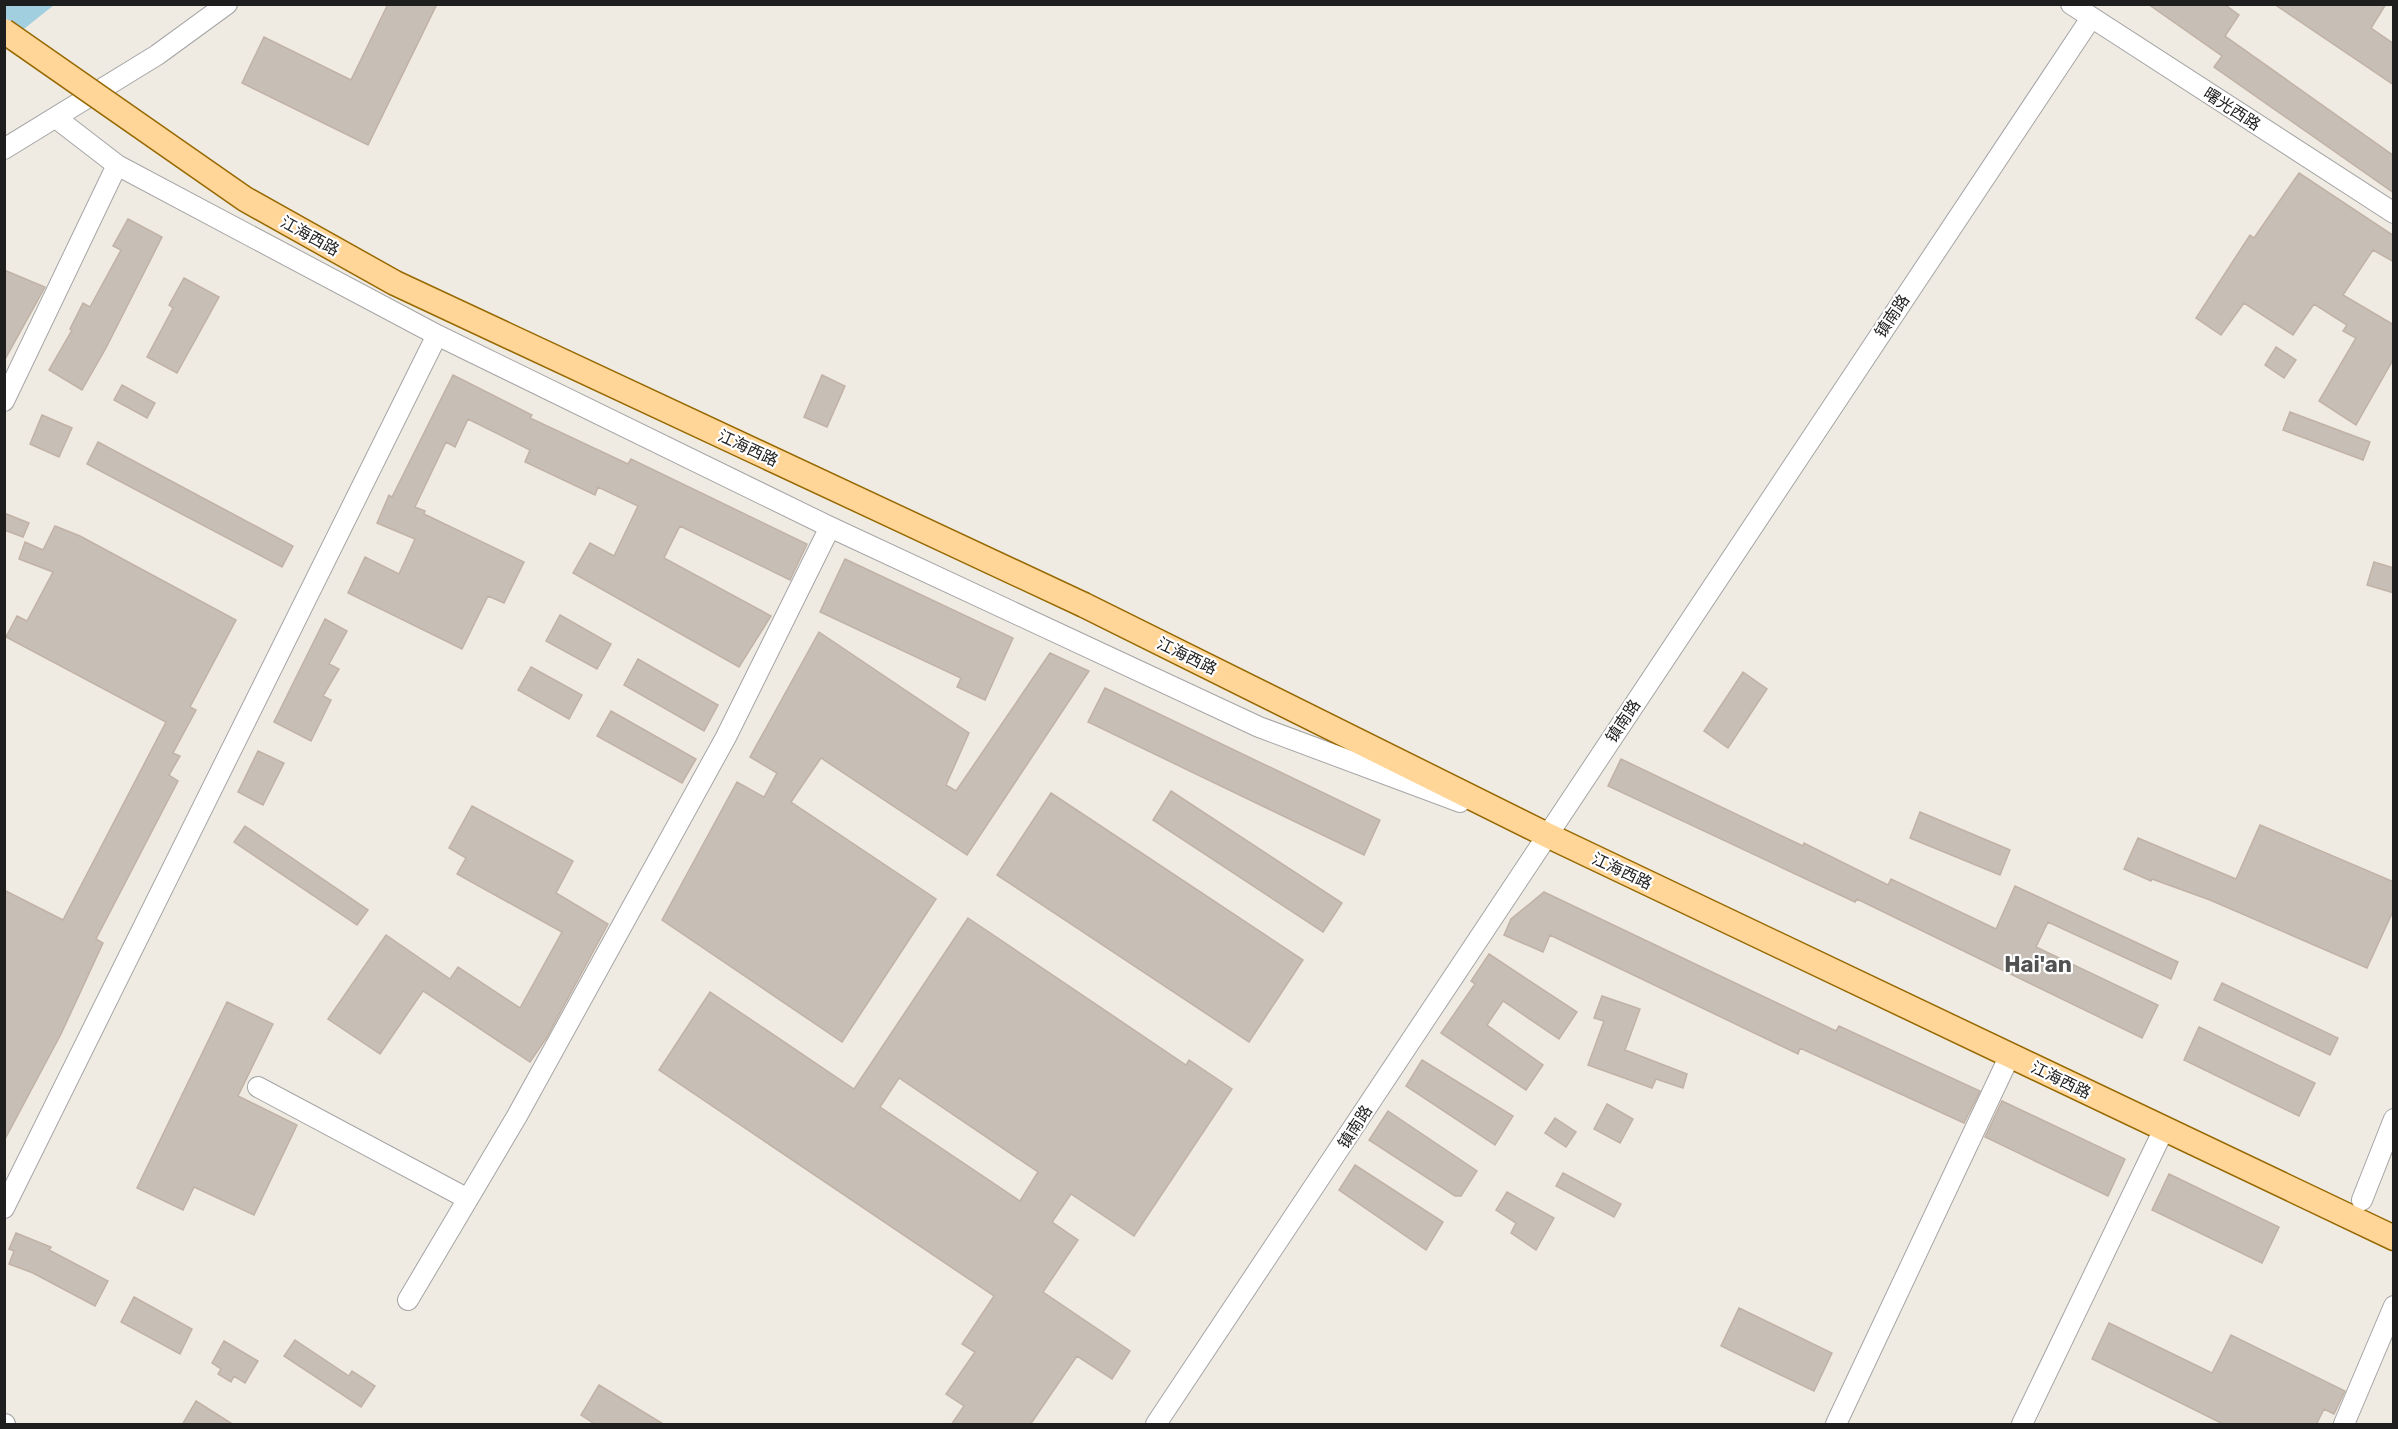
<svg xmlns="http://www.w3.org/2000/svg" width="2398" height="1429" viewBox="0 0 2398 1429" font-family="Rubik,'Noto Sans SC',sans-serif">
	<rect width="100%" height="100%" fill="#efebe3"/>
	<path fill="#a1cfdf" d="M5,5H54L5,44Z"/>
	<path fill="#c7beb6" stroke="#c1b2a5" stroke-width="1.5" fill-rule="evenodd" d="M388,4H437L368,145L242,83L264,37L351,80Z
		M2148,4H2224L2239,15L2225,36L2394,156V193L2214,67L2222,56Z
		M2274,4H2386L2371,28L2394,44V85Z
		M2299,173L2394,236V262L2373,250L2343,295L2394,325V358L2356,425L2319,401L2356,338L2343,331L2347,325L2314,304L2293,335L2244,303L2221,335L2196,318L2250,235L2254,238Z
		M128,219L162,237L106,348L82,390L49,370L72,330L70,329L83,303L90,307L121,250L113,246Z
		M4,270L45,287L4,361Z
		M184,278L219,297L177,373L147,357L173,308L169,305Z
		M2276,347L2296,360L2284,378L2265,365Z
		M453,375L532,415L530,418L628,464L631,459L807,544L790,580L680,526L664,558L771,616L739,667L573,573L590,543L614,556L638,506L598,487L595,495L525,462L530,450L468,419L455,447L446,442L415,507L425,511L424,514L524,562L504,603L488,596L462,649L348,593L365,557L399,574L415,539L377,523L389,495L392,497Z
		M822,375L845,386L827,427L804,417Z
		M122,385L155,403L147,418L114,400Z
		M2290,412L2370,442L2363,460L2283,430Z
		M42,415L72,428L59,457L30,444Z
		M98,442L293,546L282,567L87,464Z
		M4,513L29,523L23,537L4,530Z
		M55,526L80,536L236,620L190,707L196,710L173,753L180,756L169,775L178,781L96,939L103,943L61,1034L4,1141V890L63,920L166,722L6,637L17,616L27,621L53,572L19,559L25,542L43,550Z
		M845,559L1013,638L985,700L957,687L961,678L820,612Z
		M2374,562L2394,568V593L2367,585Z
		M560,615L611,644L597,669L546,641Z
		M325,619L347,631L329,664L339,669L323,696L331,700L311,741L274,722Z
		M819,632L969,733L946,785L956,791L1050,653L1089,671L967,855L821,758L791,802L936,899L842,1042L662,920L737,782L764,797L777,773L750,757Z
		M638,659L718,705L704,731L624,685Z
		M531,667L582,695L569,719L518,690Z
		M1743,672L1767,689L1728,748L1704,731Z
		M1105,688L1380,820L1364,855L1088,722Z
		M611,711L696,759L682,783L597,736Z
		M258,751L284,763L263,805L238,792Z
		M1621,759L1803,846L1804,843L1888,885L1891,879L1996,929L2015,886L2178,962L2171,979L2048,922L2036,947L2158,1005L2142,1038L1857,899L1855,902L1608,786Z
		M1171,791L1342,903L1323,932L1153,820Z
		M1051,793L1303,960L1249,1042L997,875Z
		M472,806L573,861L556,893L608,924L547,1037L530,1062L423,991L380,1054L328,1019L386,935L450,979L458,967L520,1008L562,932L457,874L466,858L449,848Z
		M1920,812L2010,850L2000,875L1910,838Z
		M2260,825L2394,882V909L2367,968L2210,900L2152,879L2151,881L2124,869L2138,838L2236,879Z
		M245,826L368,910L357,925L234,842Z
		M1544,892L1836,1031L1839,1026L1980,1091L1964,1123L1800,1048L1798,1054L1550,935L1543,952L1504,935L1511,919Z
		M968,918L1186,1065L1189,1060L1232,1089L1134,1236L1071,1194L1052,1222L1078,1240L1043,1292L1130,1351L1112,1379L1077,1356L1030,1425H951L964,1406L946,1394L975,1352L962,1344L994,1296L659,1070L710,992L854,1089ZM899,1078L1038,1172L1020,1201L880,1107Z
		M1489,954L1577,1012L1559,1039L1503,1001L1487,1025L1543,1065L1526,1090L1441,1033L1475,984L1471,981Z
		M2222,983L2338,1038L2330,1055L2214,1000Z
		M1602,996L1640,1009L1625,1050L1687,1074L1683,1088L1656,1079L1652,1088L1588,1065L1604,1021L1594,1018Z
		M227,1002L273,1024L238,1096L297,1125L254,1215L194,1187L183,1210L137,1188Z
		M2199,1027L2315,1083L2299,1116L2184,1060Z
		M1422,1060L1513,1116L1495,1145L1406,1086Z
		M2002,1101L2125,1159L2108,1196L1985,1137Z
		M1607,1104L1633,1119L1620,1143L1594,1129Z
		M1388,1111L1477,1171L1461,1196H1455L1369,1140Z
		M1555,1118L1576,1132L1566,1147L1545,1133Z
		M1355,1165L1443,1222L1426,1250L1339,1190Z
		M1563,1173L1621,1204L1614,1217L1556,1186Z
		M2169,1174L2279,1227L2262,1263L2152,1210Z
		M1507,1192L1554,1218L1536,1250L1511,1233L1516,1223L1496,1210Z
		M16,1233L51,1247L49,1250L108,1281L95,1306L33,1273L9,1264L14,1251L9,1249Z
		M134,1297L192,1329L180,1354L121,1322Z
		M1739,1308L1832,1353L1814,1391L1721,1346Z
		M2109,1323L2212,1373L2231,1335L2345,1391L2334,1414L2324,1409L2316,1425H2225L2092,1359Z
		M295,1340L349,1376L352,1371L375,1386L361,1407L284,1356Z
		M224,1341L258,1361L245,1383L234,1376L231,1382L218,1374L221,1369L212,1363Z
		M599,1385L665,1425H596L581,1415Z
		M196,1401L234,1425H182Z"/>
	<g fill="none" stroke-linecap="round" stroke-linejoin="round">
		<defs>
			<path id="minor" d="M2071,4L2394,213
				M56,118L117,165L437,335L830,527L1259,727L1460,802
				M4,149L157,55L227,4
				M4,401L117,165
				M258,1087L468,1199
				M2362,1200L2394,1119
				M4,1208L437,335
				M408,1300L517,1116L726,737L830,527
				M4,1424H5
				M1156,1424L2091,18
				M1836,1424L2010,1055
				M2022,1424L2164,1129
				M2344,1424L2394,1306"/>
			<path id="major" d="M1084,605L1547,835L2394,1238"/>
		</defs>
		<use href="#minor" stroke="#a5a5a5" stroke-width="22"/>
		<use href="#major" stroke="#976900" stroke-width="27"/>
		<use href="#minor" stroke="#fff" stroke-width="20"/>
		<use href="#major" stroke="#ffd598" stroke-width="24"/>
		<defs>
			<path id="major-bridge" d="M4,31L245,199L395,283L1084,605"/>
		</defs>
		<use href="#major-bridge" stroke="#976900" stroke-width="27" stroke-linecap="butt"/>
		<use href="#major-bridge" stroke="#ffd598" stroke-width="24"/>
	</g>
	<g text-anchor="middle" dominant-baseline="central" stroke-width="4.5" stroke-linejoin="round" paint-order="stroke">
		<g font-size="16" fill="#1e1e1e" stroke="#fff">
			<text transform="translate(2232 109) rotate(33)">曙光西路</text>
			<text transform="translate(310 236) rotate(29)">江海西路</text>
			<text transform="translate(1892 316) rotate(-56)">镇南路</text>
			<text transform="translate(748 448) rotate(25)">江海西路</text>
			<text transform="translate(1187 656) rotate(26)">江海西路</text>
			<text transform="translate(1623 721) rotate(-56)">镇南路</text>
			<text transform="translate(1622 871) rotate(25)">江海西路</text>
			<text transform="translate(2061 1080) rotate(26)">江海西路</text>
			<text transform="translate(1355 1127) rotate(-57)">镇南路</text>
		</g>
		<g font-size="22" font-weight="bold" fill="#515151" stroke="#fff">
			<text x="2038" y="964">Hai'an</text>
		</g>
	</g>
	<rect width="2398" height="1429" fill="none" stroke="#1e1e1e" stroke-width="12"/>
</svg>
